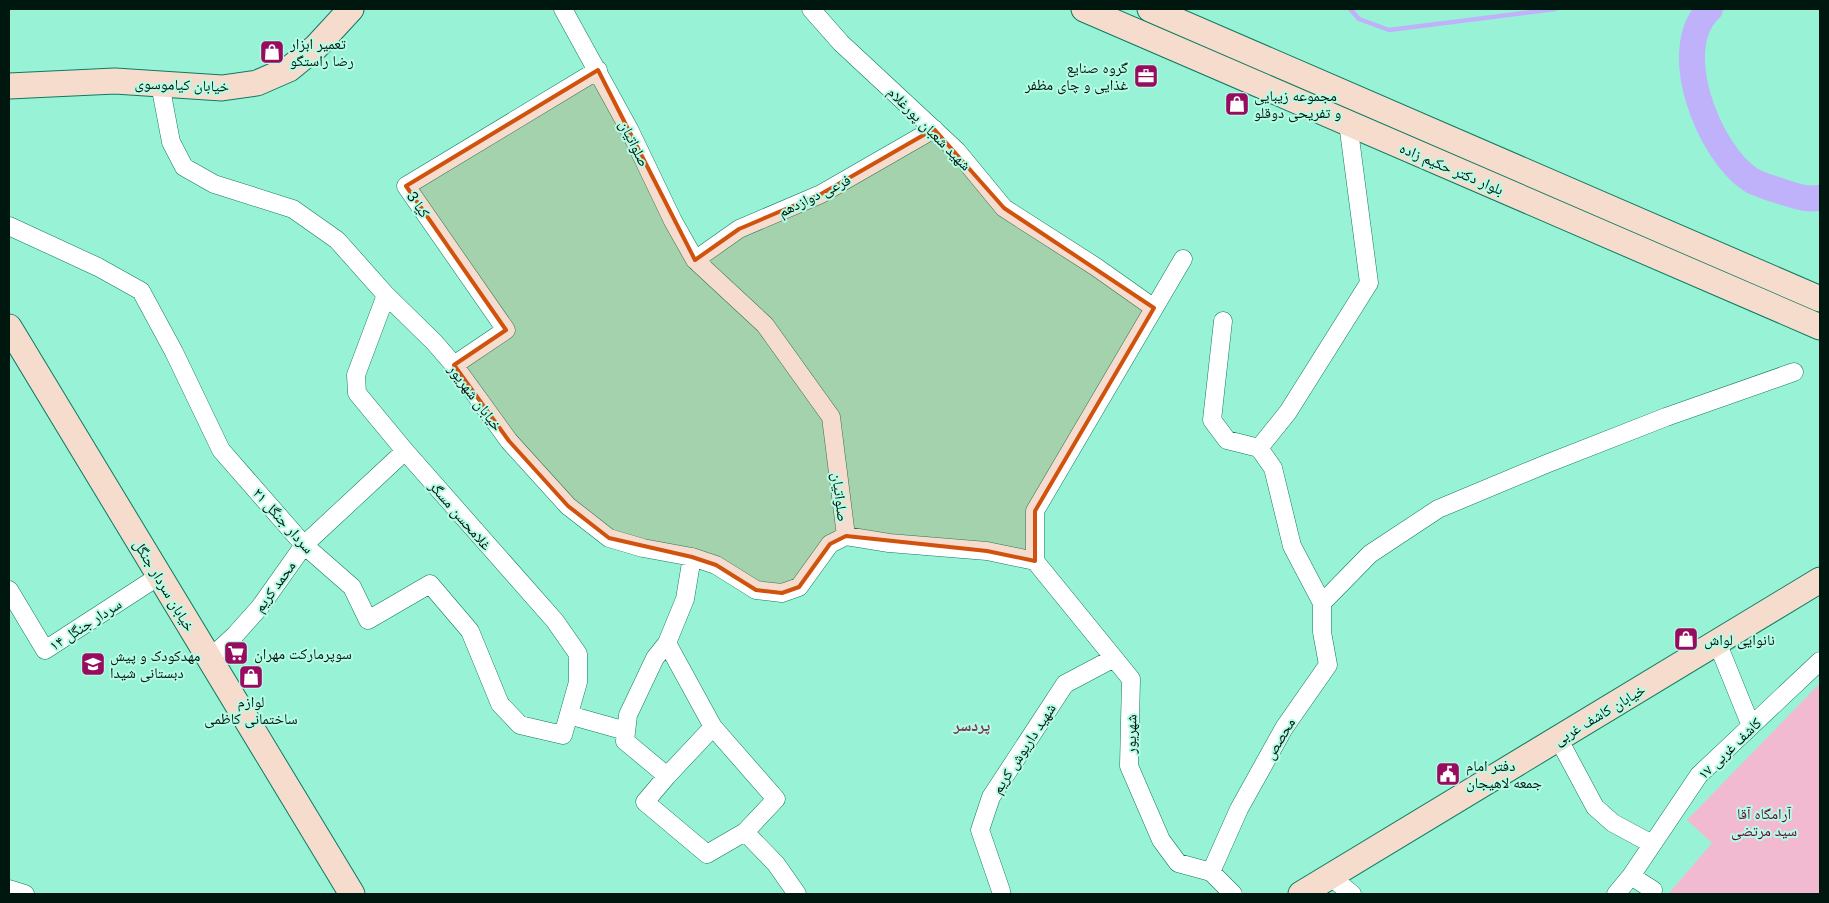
<svg xmlns="http://www.w3.org/2000/svg" width="1829" height="903" viewBox="0 0 1829 903" font-family="Lato,'Noto Naskh Arabic',sans-serif">
	<rect width="100%" height="100%" fill="#98f3d6"/>
	<path fill="#f2bad1" d="M1820,683V894H1668L1712,843L1687,820Z"/>
	<g fill="none" stroke-linecap="round" stroke-linejoin="round">
		<path stroke="#bfb2fa" stroke-width="4.5" d="M1350,9L1359,19L1389,30L1555,9"/>
		<path stroke="#bfb2fa" stroke-width="26" d="M1710,9C1667,48 1709,153 1751,180C1757,184 1797,197 1805,198C1810,199 1815,198 1820,198"/>
		<defs>
			<path id="minor" d="M563,9L629,129L673,221L695,260L765,325L831,417L846,536L889,543L987,551L1035,561V511L1183,259
				M811,9L841,43L957,151L1004,208L1096,267L1154,308
				M160,84L171,142L184,167L214,184L293,209L337,240L386,295L434,342L454,365L509,441L568,506L609,538L643,548L692,557L716,565L756,590L782,593L799,587L830,544L846,536
				M9,226L98,267L141,291L174,352L221,450L304,545L352,587L368,620L430,584L470,631L500,704L520,725L563,735L578,682V654L555,621L405,451L357,393L356,375L386,295
				M695,260L739,229L821,194L934,129
				M454,365L506,330L406,186L598,70
				M1259,448L1288,412L1369,283L1348,123
				M692,557L685,599L667,643L655,658L628,715L625,741L667,776L713,727L776,799L745,832L776,864L797,894
				M1035,561L1131,679L1129,766L1161,840L1178,863L1211,872L1233,894
				M9,590L45,650L159,576
				M1322,603L1370,554L1438,509L1546,464L1666,417L1794,372
				M1717,642L1751,726
				M667,643L713,727
				M209,659L235,635L260,607L304,545L405,451
				M569,715L626,731
				M1558,738L1595,807L1613,823L1652,844
				M667,776L645,802L707,854L745,832
				M1211,872L1239,809L1284,728L1328,665L1322,632V603L1292,546L1273,468L1259,448L1227,440L1212,420L1223,321
				M1330,876L1352,894
				M1631,876L1653,890L1651,894
				M9,889L25,894
				M1001,894V891L980,830L991,797L1065,684L1114,658
				M1616,894L1631,876L1699,775L1820,661"/>
			<path id="secondary" d="M1084,9L1820,327
				M1150,9L1820,299
				M9,86L115,81L222,88L257,83L289,69L316,47L351,9
				M9,327L352,894
				M1301,894L1820,580"/>
		</defs>
		<use href="#minor" stroke="#0f7961" stroke-width="19"/>
		<use href="#secondary" stroke="#0f7961" stroke-width="27"/>
		<use href="#minor" stroke="#fff" stroke-width="18"/>
		<use href="#secondary" stroke="#f5dccd" stroke-width="25"/>
	</g>
	<path fill="#d1520c" fill-opacity="0.2" stroke="#d1520c" stroke-width="4" stroke-linejoin="round" d="M598,70L695,260L739,229L821,194L934,129L1004,208L1154,308L1035,511V561L987,551L846,536L830,544L799,587L782,593L756,590L716,565L692,557L609,538L568,506L509,441L454,365L506,330L406,186Z"/>
	<defs>
		<symbol id="shop-square" viewBox="-11 -11 22 22"><rect x="-9" y="-9" width="18" height="18" rx="4" fill="#980c60" stroke="#b6fce5"/><path d="M-5-2.5h2.3a2.7 3.5 0 0 1 5.4 0H5L5.5 6h-11ZM-1.5-2.5h3a1.5 2.3 0 0 0-3 0Z" fill="#fff"/></symbol>
		<symbol id="office-square" viewBox="-11 -11 22 22"><rect x="-9" y="-9" width="18" height="18" rx="4" fill="#980c60" stroke="#b6fce5"/><path d="M-6-3h4V-5.5h4V-3h4V5H-6ZM-1-4.5V-3h2v-1.5ZM-6 0V1H6V0Z" fill="#fff"/></symbol>
		<symbol id="supermarket-square" viewBox="-11 -11 22 22"><rect x="-9" y="-9" width="18" height="18" rx="4" fill="#980c60" stroke="#b6fce5"/><path d="M-6-5.5h2.5l.6 2H6L4.5 2H-2.5L-4.4-4H-6ZM-1.5 3.2a1.3 1.3 0 1 0 .1 0ZM3 3.2a1.3 1.3 0 1 0 .1 0Z" fill="#fff"/></symbol>
		<symbol id="school-square" viewBox="-11 -11 22 22"><rect x="-9" y="-9" width="18" height="18" rx="4" fill="#980c60" stroke="#b6fce5"/><path d="M0-5L7-2L0 1L-7-2ZM-4 1L0 2.5L4 1V4Q0 6-4 4Z" fill="#fff"/></symbol>
		<symbol id="civic-square" viewBox="-11 -11 22 22"><rect x="-9" y="-9" width="18" height="18" rx="4" fill="#980c60" stroke="#b6fce5"/><path d="M-.6-6.5H3V-4.5H.6V-3L4-1V1h2V6H-6V1h2V-1L-.6-3ZM-1.2 2.5V6h2.4V2.5Z" fill="#fff"/></symbol>
	</defs>
	<g fill-rule="evenodd">
		<use href="#shop-square" x="258" y="38" width="28" height="28"/>
		<use href="#office-square" x="1132" y="62" width="28" height="28"/>
		<use href="#shop-square" x="1223" y="90" width="28" height="28"/>
		<use href="#shop-square" x="1672" y="625" width="28" height="28"/>
		<use href="#supermarket-square" x="222" y="639" width="28" height="28"/>
		<use href="#school-square" x="79" y="650" width="28" height="28"/>
		<use href="#shop-square" x="237" y="663" width="28" height="28"/>
		<use href="#civic-square" x="1434" y="760" width="28" height="28"/>
	</g>
	<g text-anchor="middle" dominant-baseline="central" stroke-width="4" stroke-linejoin="round" paint-order="stroke">
		<g font-size="15" fill="#001710" stroke="#b6fce5" text-anchor="start">
			<text x="290" y="43">تعمیر ابزار<tspan x="290" dy="17">رضا راستگو</tspan></text>
			<text x="1128" y="67" text-anchor="end">گروه صنایع<tspan x="1128" dy="17">غذایی و چای مظفر</tspan></text>
			<text x="1254" y="95">مجموعه زیبایی<tspan x="1254" dy="17">و تفریحی دوقلو</tspan></text>
			<text x="1704" y="639">نانوایی لواش</text>
			<text x="254" y="653">سوپرمارکت مهران</text>
			<text x="110" y="655">مهدکودک و پیش<tspan x="110" dy="17">دبستانی شیدا</tspan></text>
			<text x="251" y="701" text-anchor="middle">لوازم<tspan x="251" dy="17">ساختمانی کاظمی</tspan></text>
			<text x="1466" y="765">دفتر امام<tspan x="1466" dy="17">جمعه لاهیجان</tspan></text>
		</g>
		<g font-size="15" fill="#001710" stroke="#b6fce5">
			<text transform="translate(182 84) rotate(2)">خیابان کیاموسوی</text>
			<text transform="translate(930 128) rotate(45)">شهید شعبان پورغلام</text>
			<text transform="translate(635 143) rotate(64)">صلواتیان</text>
			<text transform="translate(1452 168) rotate(23)">بلوار دکتر حکیم زاده</text>
			<text transform="translate(814 195) rotate(-26)">فرعی دوازدهم</text>
			<text transform="translate(419 204) rotate(55)">کیا 3</text>
			<text transform="translate(476 397) rotate(53)">خیابان شهریور</text>
			<text transform="translate(841 497) rotate(83)">صلواتیان</text>
			<text transform="translate(461 515) rotate(49)">غلامحسن مسگر</text>
			<text transform="translate(284 520) rotate(48)">سردار جنگل ۲۱</text>
			<text transform="translate(165 585) rotate(59)">خیابان سردار جنگل</text>
			<text transform="translate(274 586) rotate(-54)">محمد کریم</text>
			<text transform="translate(85 624) rotate(-33)">سردار جنگل ۱۴</text>
			<text transform="translate(1599 714) rotate(-31)">خیابان کاشف غربی</text>
			<text transform="translate(1130 734) rotate(-89)">شهریور</text>
			<text transform="translate(1279 738) rotate(-59)">محصص</text>
			<text transform="translate(1023 748) rotate(-57)">شهید داریوش کریم</text>
			<text transform="translate(1729 748) rotate(-44)">کاشف غربی ۱۷</text>
		</g>
		<g font-size="15" fill="#63053c" stroke="#b6fce5">
			<text x="1764" y="813">آرامگاه آقا<tspan x="1764" dy="17">سید مرتضی</tspan></text>
		</g>
		<g font-size="16" font-weight="bold" fill="#7a3858" stroke="#b6fce5">
			<text x="972" y="724">پردسر</text>
		</g>
	</g>
	<rect width="1829" height="903" fill="none" stroke="#001710" stroke-width="20"/>
</svg>
